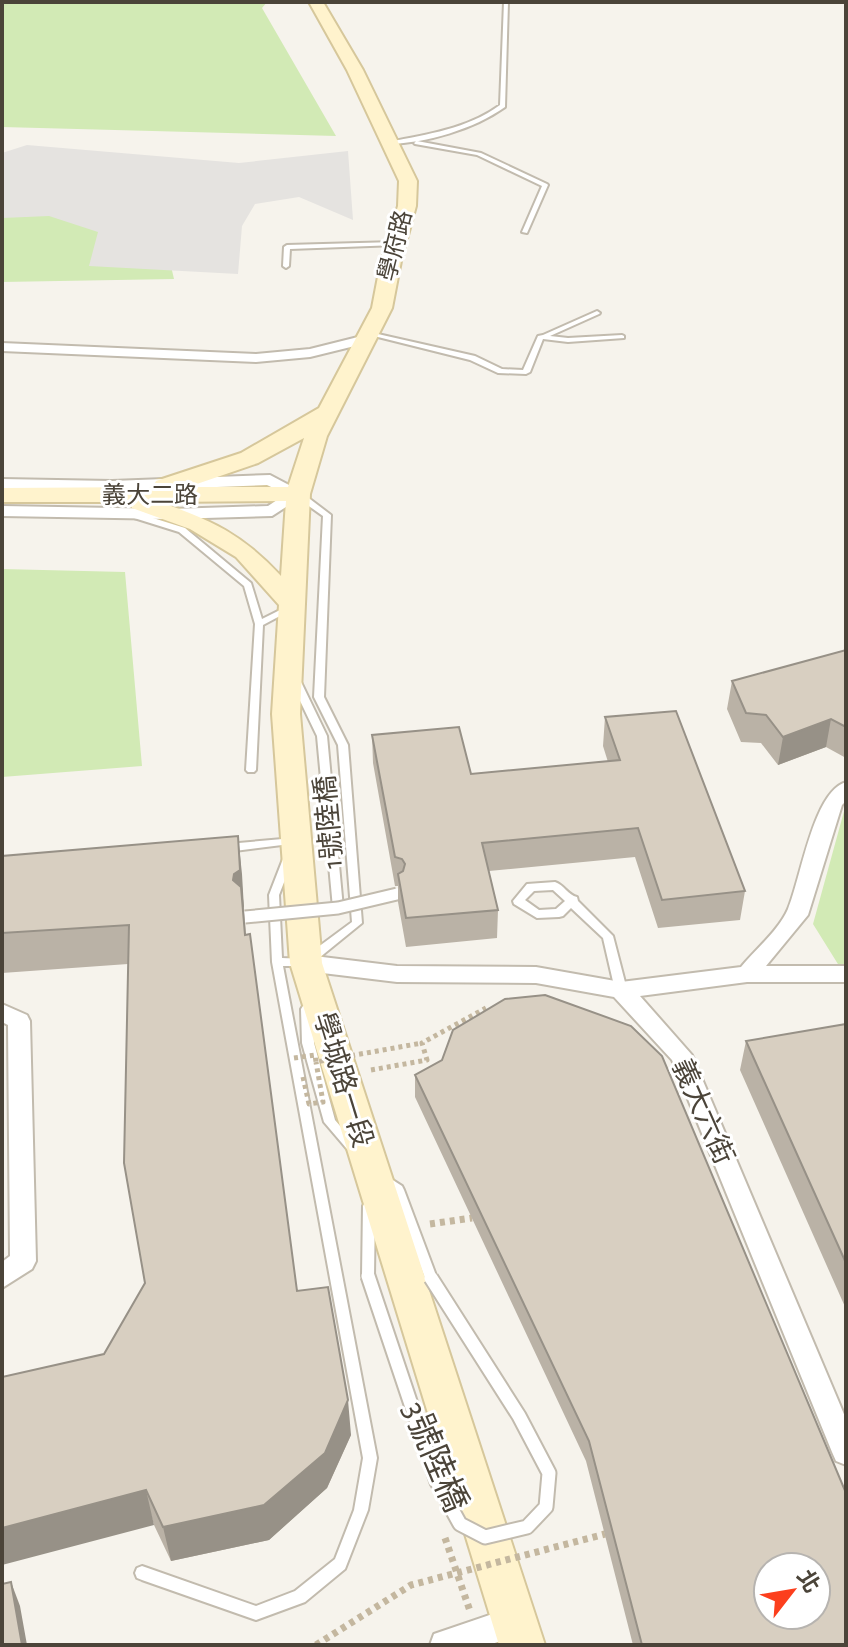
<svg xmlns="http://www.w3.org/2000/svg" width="848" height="1647" viewBox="0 0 848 1647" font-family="'Alegreya Sans','Noto Sans TC',sans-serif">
	<rect width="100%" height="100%" fill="#f6f3ec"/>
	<path fill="#d2eab5" d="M2,2H267L262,8L336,136L2,127Z
		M2,195L158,210L174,279L2,282Z
		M2,569L125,572L142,766L2,777Z
		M846,804V977L813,924Z"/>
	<path fill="#e5e3e0" d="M27,145L239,163L348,151L353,220L299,197L255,204L242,226L238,274L89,266L98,232L49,216L2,218V153Z"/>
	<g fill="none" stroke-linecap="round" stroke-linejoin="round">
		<defs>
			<path id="lane" d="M504,2H508L505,107C474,129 427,143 389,144V142C428,134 467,129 500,105Z
				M417,141L481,153L547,184L548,185L527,233L522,232L542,186L477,155L415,144L414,143Z
				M395,242L397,243V245L290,249L289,266L286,268L283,266L284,247L287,245Z
				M597,311L600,313L599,314L550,336L568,338L622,335L624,336V338L568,342L543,339L530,372L526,374L498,373L470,360L366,334L369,332L475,356L502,369L523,370L538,336L543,335Z
				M296,493H302L331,515L324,697L348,745L362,923L314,962L309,963L308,966H283L377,1458L368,1510L345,1569L305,1602L256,1620L142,1580L137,1578L135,1573L137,1568L142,1566L256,1606L295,1591L335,1559L354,1510L363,1458L272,962L269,895L283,859L287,858L292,862L279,895L282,958L305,959L306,956L352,922L338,745L314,697L323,516L296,497Z
				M131,513H137L185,528L251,583L262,619L286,607H292L293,609L263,625L256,770L254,772H248L246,770L255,624L244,586L179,532L131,517Z
				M296,679L301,682L327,736L343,908L342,911H334L333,908L317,736L291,682Z
				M294,838L298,839L299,841L298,843L227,852L222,848L227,844Z
				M555,882C564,885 568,895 577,897L578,901L613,936L627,990L625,993H617L615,990L603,938L571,908L563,916L559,917L537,918L514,904L513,901L527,884ZM553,890L565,901L556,909L539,910L525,900L534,891Z
				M307,1005L311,1006L313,1009L314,1043L335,1120L357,1146L355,1149L351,1151L347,1149L324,1122L302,1043L301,1009L303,1006Z
				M388,1177L402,1186L404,1190L437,1278L436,1282L431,1284L426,1282L425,1278L393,1193L384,1186L382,1182L384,1178Z
				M369,1201L373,1202L375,1206L374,1276L373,1280L368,1282L363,1280L362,1276L363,1206L365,1202Z"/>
			<path id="street" d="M366,335L371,336V342L310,357L256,362L2,351V343L256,354L310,349Z
				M270,475L306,494L272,516L171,519L2,516V506L171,509L268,506L286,494L267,485L112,491L2,489V479L112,481Z
				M846,782V801L842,805L808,915L766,966H846V982H747L640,996L692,1055L846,1419V1465L836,1461L832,1452L672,1060L614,997L536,983L397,982L306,971L298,969L295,963L298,957L306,955L397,966L536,967L621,982L741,967C755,950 779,930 788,909C801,879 813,792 846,782Z
				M2,1004L27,1015L30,1021L36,1261L32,1269L2,1288V1262L10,1256L8,1025L2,1022Z
				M516,1606L527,1610L531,1621L527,1632L489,1645H430L434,1634Z"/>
			<path id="secondary" d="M309,2H323L363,70L417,181L416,206L401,261L392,308L327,436L310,494L300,714L322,963L545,1645H499L290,963L272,714L279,605L236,557L190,529L132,508L130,502H2V488L153,487L156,481L241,453L319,408L372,308L381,261L398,206L399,181L347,70ZM304,438L288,487H188L258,463ZM286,501L281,576C242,534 213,521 160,502Z"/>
		</defs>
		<use href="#lane" stroke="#c2bbae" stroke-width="4"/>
		<use href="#street" stroke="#c2bbae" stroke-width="4"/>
		<use href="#secondary" stroke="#d6c79b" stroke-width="4"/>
		<path stroke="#c4b79f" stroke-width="5" stroke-dasharray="4 4" stroke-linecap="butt" d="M371,1070L427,1060L422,1043L486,1008"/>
		<path stroke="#c4b79f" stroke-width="7" stroke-dasharray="5 5" stroke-linecap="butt" d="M430,1224L472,1218
			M445,1538L470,1611"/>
		<use href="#lane" fill="#fff" fill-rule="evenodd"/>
		<use href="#street" fill="#fff" fill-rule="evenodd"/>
		<use href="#secondary" fill="#fff3cd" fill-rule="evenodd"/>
		<defs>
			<path id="lane-bridge-far1" d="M245,917L338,908L397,894"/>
			<path id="lane-bridge" d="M368,1276L437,1482L460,1524L485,1537L527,1527L546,1507L549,1473L519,1416L431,1278"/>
		</defs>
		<use href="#lane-bridge-far1" stroke="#c2bbae" stroke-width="15" stroke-linecap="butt"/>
		<use href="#lane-bridge" stroke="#c2bbae" stroke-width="17" stroke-linecap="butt"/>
		<path stroke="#c4b79f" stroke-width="5" stroke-dasharray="4 4" stroke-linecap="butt" d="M294,1058L315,1055L316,1062L422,1043
			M303,1077L309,1104L323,1102L316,1062"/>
		<path stroke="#c4b79f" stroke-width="7" stroke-dasharray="5 5" stroke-linecap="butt" d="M316,1645L411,1585L605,1534"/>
		<use href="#lane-bridge-far1" stroke="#fff" stroke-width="11"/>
		<use href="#lane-bridge" stroke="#fff" stroke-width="13"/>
	</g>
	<path fill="#bab2a6" d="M846,650V758L826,747L778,765L761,743L741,742L727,709L732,681Z
		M605,717L745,891L740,920L658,928L635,857L489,871L498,910L497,938L406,947L398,902V886H395L373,763L372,735L471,774L608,762L603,746Z
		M238,836L246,935L297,1291L351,1435L327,1488L269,1540L171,1561L154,1525L104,1354L145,1283L128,964L2,973V856Z
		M846,1024V1309L740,1070L746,1041Z
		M415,1075L846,1645H633L586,1461L415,1097Z"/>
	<path fill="#979187" d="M831,719L826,747L778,765L783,737Z
		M238,836L242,874L244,909L233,880Z
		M348,1400L351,1435L327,1488L269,1540L171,1561L163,1527Z
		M146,1490L154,1525L2,1565V1528Z
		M11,1582L20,1606L27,1645H22Z"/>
	<path fill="#d8cfc1" stroke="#979187" stroke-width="2" fill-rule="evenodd" d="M846,650V727L831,719L783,737L766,715L746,713L732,681Z
		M676,711L745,891L662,900L638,828L482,843L498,910L406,918L398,874L403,871L405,864L402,859L395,857L372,735L459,727L471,774L620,760L605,717Z
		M238,836L240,870L234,874L233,880L241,887L245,935L250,934L297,1291L328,1287L348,1400L325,1453L264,1505L163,1527L146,1490L2,1528V1377L104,1354L145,1283L124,1163L129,925L2,933V856Z
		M545,995L631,1026L662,1056L846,1493V1645H642L589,1441L415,1075L442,1060L453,1030L505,999ZM768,1567H816V1615H768Z
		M846,1024V1263L746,1041Z
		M11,1582L22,1645H2V1584Z"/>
	<g text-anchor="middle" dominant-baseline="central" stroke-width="6" stroke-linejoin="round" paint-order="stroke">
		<g font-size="24" fill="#4b4439" stroke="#fff">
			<text transform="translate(396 246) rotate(-76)">學府路</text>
			<text x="150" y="496">義大二路</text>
		</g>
		<g font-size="28" fill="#4b4439" stroke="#fff">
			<text transform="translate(330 822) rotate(-95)">1號陸橋</text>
			<text transform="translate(342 1080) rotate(73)">學城路一段</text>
			<text transform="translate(702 1112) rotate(66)">義大六街</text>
		</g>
		<g font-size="34" fill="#4b4439" stroke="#fff">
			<text transform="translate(434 1457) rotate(67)">3號陸橋</text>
		</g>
	</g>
	<rect width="848" height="1647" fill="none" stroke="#4b4439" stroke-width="8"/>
	<g transform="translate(792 1591) rotate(59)"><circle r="38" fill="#ffffff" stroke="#b7b4b0" stroke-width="2"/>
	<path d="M0-6L14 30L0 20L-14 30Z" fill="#fc3f1d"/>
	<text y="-12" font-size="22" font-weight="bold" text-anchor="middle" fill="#4b4439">北</text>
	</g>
</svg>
